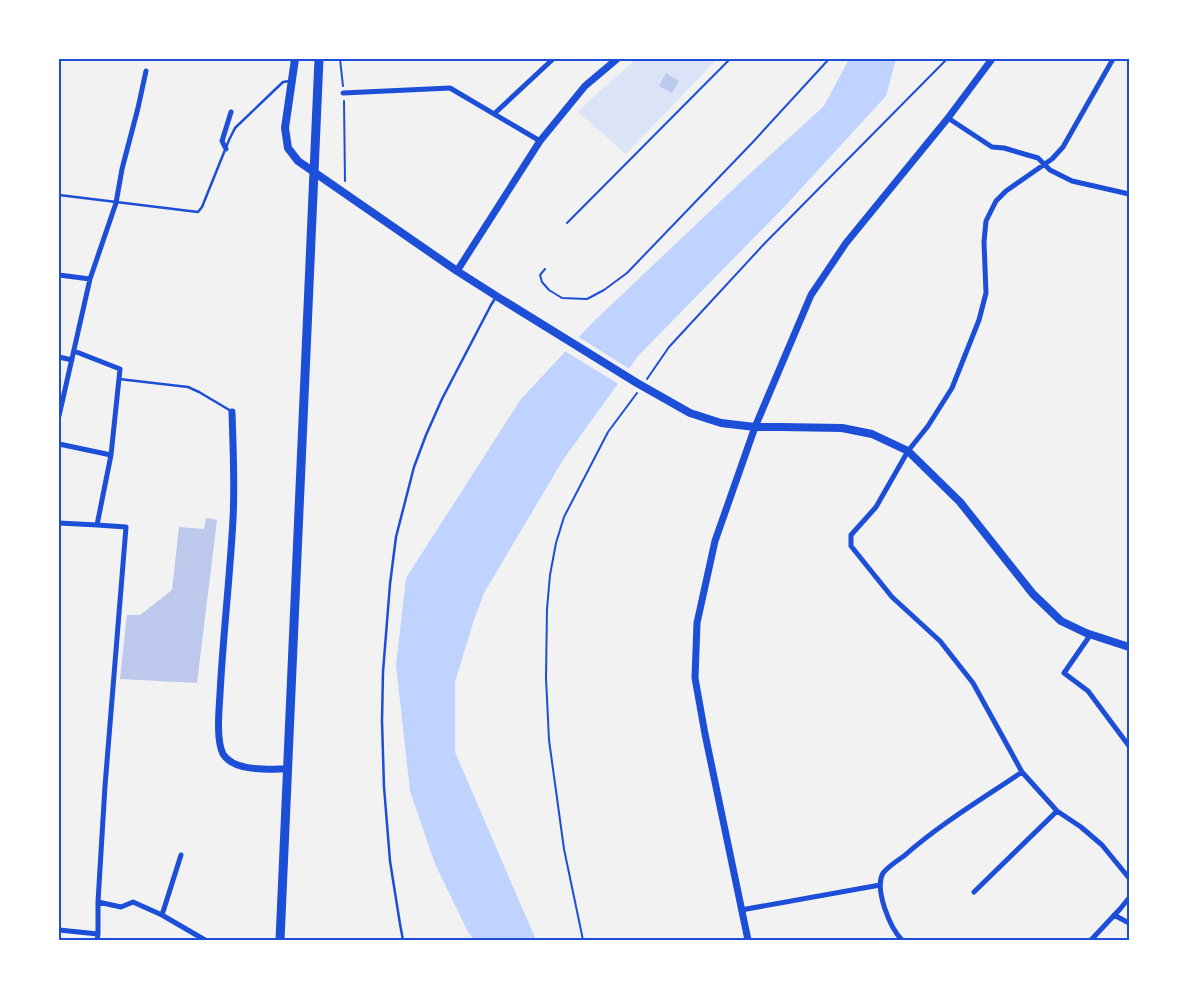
<svg xmlns="http://www.w3.org/2000/svg" width="1188" height="999" viewBox="0 0 1188 999" font-family="Arial,sans-serif">
	<rect width="100%" height="100%" fill="#f2f2f2"/>
	<path fill="#dbe4f7" d="M636,59H717L626,154L578,112L590,100Z"/>
	<path fill="#bfd3fe" d="M849,59H896L886,96L786,205L638,356L563,460L484,593L474,620L455,682V752L536,940H474L468,932L435,864L410,791L396,665L406,578L521,399L591,324L745,178L824,106Z"/>
	<path fill="#f2f2f2" d="M577,336L631,370L620,385L563,350Z"/>
	<path fill="#bdc9ec" d="M666,73L679,81L672,93L659,86Z
		M206,518L217,520L197,683L120,679L127,615H140L172,590L179,527L204,529Z"/>
	<g fill="none" stroke-linecap="round" stroke-linejoin="round">
		<path stroke="#1d4ed8" stroke-width="2" d="M340,59L343,86
			M344,101L345,181
			M567,223L730,59
			M545,269L540,275L542,282L549,290L562,298L587,299L604,290L627,273L752,143L829,59
			M647,379L669,347L765,243L947,59
			M583,940L564,849L549,740L546,678L547,609L550,575L556,543L564,517L608,432L637,393"/>
		<path stroke="#1d4ed8" stroke-width="2.5" d="M59,195L198,212L202,207L229,140L235,128L283,82L290,81
			M119,379L188,387L199,392L231,411
			M403,940L400,924L390,861L384,787L382,721L383,672L390,584L396,537L414,467L426,435L442,399L491,305L496,297"/>
		<path stroke="#1d4ed8" stroke-width="5" d="M1113,59L1063,147L1052,159L1006,191L996,201L986,221L984,242L986,293L979,320L952,388L928,426L908,451L876,507L851,535V546L892,597L940,641L973,683L1022,772L1057,811L1081,827L1102,845L1129,878
			M343,93L450,88L540,141
			M494,114L553,59
			M948,118L992,147L1004,148L1038,158L1050,170L1072,181L1129,194
			M226,149L222,141L231,112
			M59,275L90,279
			M59,357L72,360
			M59,416L90,279L116,203L122,169L138,108L146,71
			M59,444L111,455
			M59,523L97,525L111,455L120,369L74,351
			M97,525L126,527L105,786L98,902V934L97,940
			M1091,634L1064,673L1088,691L1129,746
			M974,892L1057,811
			M98,902L121,907L133,902L162,915L205,940
			M741,910L880,885
			M162,915L181,855
			M1114,915L1129,923
			M59,930L98,934
			M902,940C890,928 874,889 883,873C887,868 898,860 904,856C940,824 982,799 1022,772
			M1091,940L1120,909L1129,898"/>
		<path stroke="#1d4ed8" stroke-width="7" d="M457,271L540,141L585,86L617,59
			M232,412C233,448 235,483 233,519C230,577 223,635 220,694C219,710 216,740 223,754C234,772 269,769 287,769
			M748,940L705,734L695,678L697,623L715,541L755,427L811,295L846,243L948,118L992,59"/>
		<path stroke="#1d4ed8" stroke-width="8" d="M295,59L285,128L288,148L298,161L457,271L501,299L637,383L690,413L721,423L755,427H781L842,428L872,434L908,451L960,502L1033,594L1061,621L1086,633L1129,647"/>
		<path stroke="#1d4ed8" stroke-width="9" d="M280,940L319,59"/>
	</g>
	<rect width="1188" height="999" fill="none" stroke="#ffffff" stroke-width="120"/>
	<rect x="60" y="60" width="1068" height="879" fill="none" stroke="#1d4ed8" stroke-width="2"/>
</svg>
